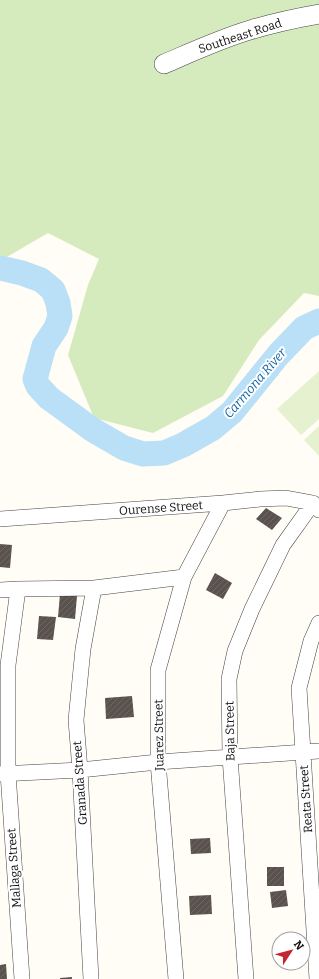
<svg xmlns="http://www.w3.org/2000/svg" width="319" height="979" viewBox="0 0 319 979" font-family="Bitter,serif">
	<defs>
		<pattern id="building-hatch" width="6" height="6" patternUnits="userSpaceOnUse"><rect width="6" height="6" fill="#5a524d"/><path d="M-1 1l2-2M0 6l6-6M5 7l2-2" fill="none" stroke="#6d6662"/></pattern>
	</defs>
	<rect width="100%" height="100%" fill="#fffdf5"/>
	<path fill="#d5ebbd" d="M0,0H319V296L304,293L259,340L223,396L153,433L94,418L68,355L88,285L99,259L48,233L0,261Z"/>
	<path fill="#e6f2cf" d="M319,371V419L301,435L277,409Z
		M319,426V456L304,440Z"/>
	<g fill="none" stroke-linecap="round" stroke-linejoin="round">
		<path stroke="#b9e0f7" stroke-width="25" d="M0,268L22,273L41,280L53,290L58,303L60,316L56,328L44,346L35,379L38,386L49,398L93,430L124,448L143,454L164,453L183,445L213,428L232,412L279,354L304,328L319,321"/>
	</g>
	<path fill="url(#building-hatch)" d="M266,508L282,518L272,530L256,519Z
		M0,544L12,545L10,568L0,567Z
		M215,573L232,583L223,599L206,590Z
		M60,594L77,596L75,619L58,617Z
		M39,616L56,617L53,640L37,639Z
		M132,696L134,717L106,719L105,698Z
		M210,838L211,853L191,854L190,839Z
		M267,867H284V886H267Z
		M286,890L288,906L272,908L270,892Z
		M211,895L212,914L190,915L189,896Z
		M6,964L7,979H0V965Z
		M72,977V979H60V978Z"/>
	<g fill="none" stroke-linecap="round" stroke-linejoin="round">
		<defs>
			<path id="minor" d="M0,519L223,503L260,499L286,498L313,503L319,510
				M18,589L8,665V773L22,979
				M0,590L18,589L94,588L184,577
				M0,774L80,770L158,762L319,751
				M91,979L80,770L76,720L83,649L94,588
				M176,979L158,762V670L184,577L223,503
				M246,979L230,757L229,679L235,651L252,609L283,545L313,503
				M317,979L299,688L311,641L319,623"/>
			<path id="tertiary" d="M164,64C192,52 220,39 250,30C273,23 296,18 319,14"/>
		</defs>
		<use href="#minor" stroke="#444" stroke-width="16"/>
		<use href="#tertiary" stroke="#444" stroke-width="20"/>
		<use href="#minor" stroke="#fff" stroke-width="15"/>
		<use href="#tertiary" stroke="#fff" stroke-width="19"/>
	</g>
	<g text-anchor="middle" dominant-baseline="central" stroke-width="4" stroke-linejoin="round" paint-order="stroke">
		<g font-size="12" fill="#111" stroke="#fff">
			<text transform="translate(240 36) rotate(-18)">Southeast Road</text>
			<text transform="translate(161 508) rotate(-4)">Ourense Street</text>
			<text transform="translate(230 731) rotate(-91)">Baja Street</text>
			<text transform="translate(159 735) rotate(-91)">Juarez Street</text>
			<text transform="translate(80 783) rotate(-94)">Granada Street</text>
			<text transform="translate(306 799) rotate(-94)">Reata Street</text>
			<text transform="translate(14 868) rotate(-94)">Mallaga Street</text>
		</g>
		<g font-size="13" font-style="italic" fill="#1768a6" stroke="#fff">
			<text transform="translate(255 383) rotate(-49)">Carmona River</text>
		</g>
	</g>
	<g transform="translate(291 951) rotate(54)"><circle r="19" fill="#ffffff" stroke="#a0a0a0"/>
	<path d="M0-3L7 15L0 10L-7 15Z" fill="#c4262e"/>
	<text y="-6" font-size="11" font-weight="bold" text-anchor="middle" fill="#111111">N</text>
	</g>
</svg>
